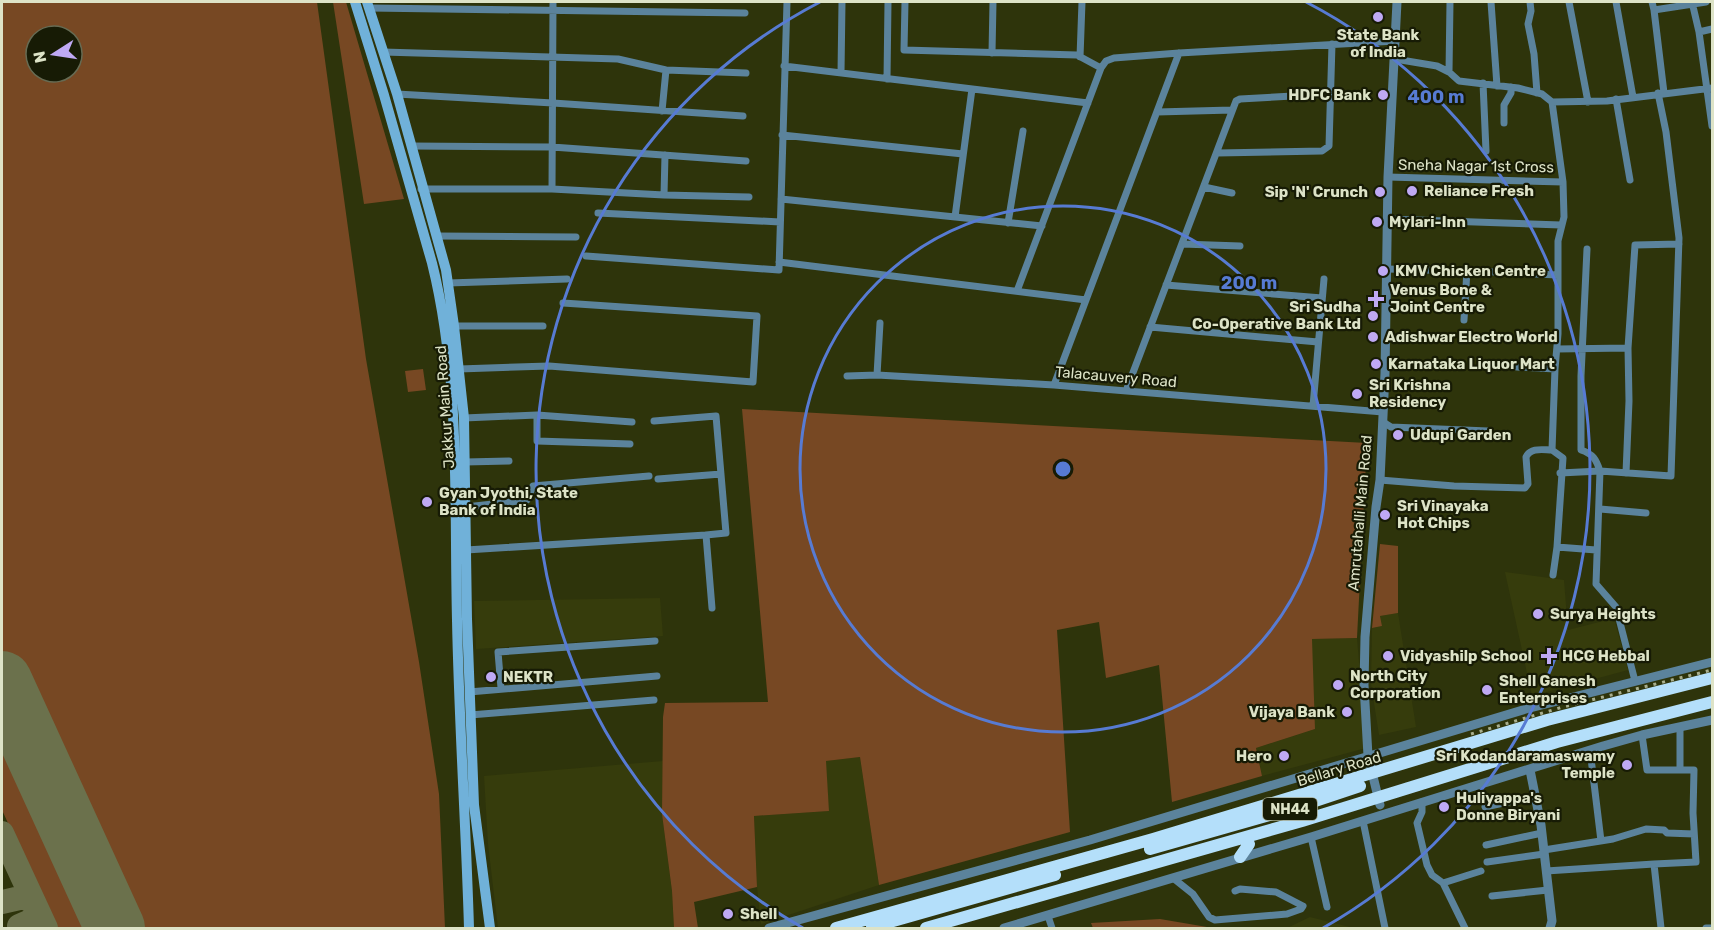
<svg xmlns="http://www.w3.org/2000/svg" width="1714" height="930" viewBox="0 0 1714 930" font-family="Rubik,sans-serif">
	<rect width="100%" height="100%" fill="#2e340b"/>
	<path fill="#363c0c" d="M1505,572L1564,580L1568,630L1611,619L1615,622L1628,670L1532,696Z
		M660,598L663,636L476,649L474,601Z
		M1398,613L1416,727L1379,735L1371,684L1372,628L1382,626L1380,616Z
		M1357,638L1366,748L1262,776L1256,748L1315,729L1311,639Z
		M860,757L879,885L761,924L757,887L754,816L829,811L825,761Z
		M663,761L662,814L672,891L674,928H498L488,844L484,776Z
		M1310,917L1354,928H1287Z"/>
	<path fill="#774823" fill-rule="evenodd" d="M2,2H317L366,359L419,662L439,794L445,928H130L2,651ZM36,36H72V72H36Z
		M333,2H346L404,199L364,204Z
		M423,369L426,390L408,392L405,371Z
		M742,409L1367,443L1357,638L1312,639L1315,729L1256,748L1262,776L1172,802L1159,665L1106,678L1099,622L1057,630L1070,832L879,885L860,757L826,761L829,811L754,816L757,887L694,902L698,928H674L672,891L662,814L663,717L665,703L768,702Z
		M1380,544L1398,546V613L1380,616L1382,626L1372,628Z
		M2,716L100,928H56L2,810Z
		M1160,919L1207,927L1206,928H1093L1091,923Z"/>
	<g fill="none" stroke-linecap="round" stroke-linejoin="round">
		<path stroke="#6b714c" stroke-width="24" d="M2,833L46,928
			M2,902L24,897L35,904
			M19,926L35,919L37,910"/>
		<path stroke="#6b714c" stroke-width="60" d="M2,681L115,928"/>
		<path stroke="#5b839c" stroke-width="7" d="M905,2L904,50L1077,55L1101,68
			M1491,2L1497,86
			M1530,2L1531,11L1528,24L1534,54L1537,93
			M1569,2L1588,102
			M1616,2L1633,97
			M1652,2L1654,10L1706,2
			M1692,2L1699,32L1712,29
			M369,8L745,13
			M1654,10L1664,93
			M1699,32L1712,126
			M383,52L618,59L666,70L746,73
			M992,53L993,2
			M1080,57L1082,2
			M1395,59L1437,66L1449,72L1459,81L1518,88L1542,94L1552,102L1607,101L1712,88
			M784,66L1088,103
			M1449,72L1450,2
			M841,73L842,2
			M887,79L888,2
			M1483,83L1486,151
			M397,94L553,103L743,116
			M1616,99L1630,180
			M662,111L666,70
			M1157,112L1232,110
			M1504,123V105L1511,93V87
			M782,135L963,154
			M411,146L552,147L746,161
			M1217,153L1322,151L1329,146L1332,44
			M1388,177L1563,182
			M1204,187L1232,193
			M421,189H552L664,195L749,197
			M552,189L553,2
			M664,195L665,155
			M781,199L1042,226
			M598,213L780,222
			M955,217L972,89
			M1388,219L1561,225
			M1008,223L1023,131
			M437,236L576,237
			M1182,244L1240,246
			M1587,249L1581,376V450C1593,454 1596,459 1600,471L1596,584L1616,607L1635,681
			M586,256L779,270L787,2
			M779,262L1086,300
			M1387,269L1495,272
			M1514,273L1558,275
			M448,283L567,279
			M1166,285L1322,298
			M1017,291L1101,68L1106,61L1114,58L1179,53L1396,41
			M1464,320L1467,270
			M454,326H543
			M1150,327L1318,342
			M1557,349L1628,348
			M1517,367L1555,369L1558,334V241L1564,217L1563,182L1552,102
			M459,369L549,366L753,382L757,316L563,303
			M877,375L880,323
			M847,376L877,375L1054,385L1383,412
			M1054,385L1179,53
			M1126,391L1236,101L1240,99L1330,94
			M1313,406L1324,279
			M537,415V441L630,444
			M464,418L537,415L632,422
			M654,421L716,416L726,533L706,535
			M1383,422L1391,427L1488,431
			M1552,450L1555,369
			M465,462L509,461
			M1560,473L1600,471L1671,476L1679,238L1666,132L1658,93
			M1626,473L1629,401L1628,348L1635,245L1679,244
			M658,479L721,474
			M1380,480L1454,486L1525,488L1528,484L1526,457C1531,447 1543,450 1552,450L1563,458L1557,547L1596,550
			M466,507L527,500L533,486L649,476
			M1600,509L1646,513
			M466,550L706,535L712,608
			M1553,575L1557,547
			M501,688L498,652L655,641
			M469,692L657,676
			M470,715L654,700
			M1680,727V770
			M1642,735L1647,770H1694L1693,813L1696,862L1654,864
			M1590,750L1601,841
			M1422,802V812L1417,823L1427,865L1432,875L1443,883L1465,928
			M1485,807L1536,796
			M1363,821L1385,928
			M1311,837L1327,907
			M1486,845L1542,833
			M1544,850L1613,839L1646,829L1664,830L1667,833L1694,834
			M1487,862L1544,854
			M1546,871L1654,864L1661,928
			M1173,878L1193,894L1209,917L1215,920L1287,914L1301,909L1303,906L1276,892L1240,889L1235,891
			M1443,883L1481,871
			M1492,896L1548,890
			M1048,916L1052,928
			M1706,928H1712"/>
		<path stroke="#5b839c" stroke-width="9" d="M1530,770L1541,825L1552,921L1550,928
			M1380,805L1368,756L1364,685L1365,637L1376,507L1380,480L1385,373L1388,177L1397,2
			M769,928L1090,840L1526,709L1712,662
			M1004,928L1311,837L1603,746L1642,735L1712,720"/>
		<path stroke="#70b1d9" stroke-width="10" d="M355,2L384,95L432,263C461,379 454,502 457,620C459,723 466,826 469,928
			M367,2L397,94L446,270L454,326L464,418L467,619L474,805L490,928"/>
		<path stroke="#b4dffa" stroke-width="12" d="M1150,849L1297,807L1360,786
			M1240,857L1249,844
			M872,927L1055,875
			M836,928L1153,839L1547,720L1712,678
			M926,928L1302,821L1557,742L1712,702"/>
		<path stroke="#a8ae8e" stroke-width="3" stroke-dasharray="3 6" stroke-linecap="butt" d="M1471,734L1563,707L1712,670"/>
	</g>
	<g fill="none" stroke="#577bd3" stroke-width="3">
		<circle cx="1063" cy="469" r="263"/>
		<path d="M803 928A527 527 0 0 1 820 2M1306 2A527 527 0 0 1 1323 928"/>
	</g>
	<g fill="#bfa9f4" stroke="#171b05" stroke-width="2">
		<circle cx="1378" cy="17" r="6"/>
		<circle cx="1383" cy="95" r="6"/>
		<circle cx="1412" cy="191" r="6"/>
		<circle cx="1380" cy="192" r="6"/>
		<circle cx="1377" cy="222" r="6"/>
		<circle cx="1383" cy="271" r="6"/>
		<path d="M1373 290h6v6h6v6h-6v6h-6v-6h-6v-6h6z"/>
		<circle cx="1373" cy="316" r="6"/>
		<circle cx="1373" cy="337" r="6"/>
		<circle cx="1376" cy="364" r="6"/>
		<circle cx="1357" cy="394" r="6"/>
		<circle cx="1398" cy="435" r="6"/>
		<circle cx="427" cy="502" r="6"/>
		<circle cx="1385" cy="515" r="6"/>
		<circle cx="1538" cy="614" r="6"/>
		<circle cx="1388" cy="656" r="6"/>
		<path d="M1546 647h6v6h6v6h-6v6h-6v-6h-6v-6h6z"/>
		<circle cx="491" cy="677" r="6"/>
		<circle cx="1338" cy="685" r="6"/>
		<circle cx="1487" cy="690" r="6"/>
		<circle cx="1347" cy="712" r="6"/>
		<circle cx="1284" cy="756" r="6"/>
		<circle cx="1627" cy="765" r="6"/>
		<circle cx="1444" cy="807" r="6"/>
		<circle cx="728" cy="914" r="6"/>
	</g>
	<g text-anchor="middle" dominant-baseline="central" stroke-width="4.5" stroke-linejoin="round" paint-order="stroke">
		<rect fill="#171b05" stroke="#a2a78d" stroke-width="1.5" x="1263" y="798" width="54" height="22" rx="4.5"/>
		<g font-size="14" font-weight="bold" fill="#dde3c7">
			<text x="1290" y="809">NH44</text>
		</g>
		<g font-size="15" font-weight="bold" fill="#dde3c7" stroke="#171b05" text-anchor="start">
			<text x="1378" y="35" text-anchor="middle">State Bank<tspan x="1378" dy="17">of India</tspan></text>
			<text x="1371" y="95" text-anchor="end">HDFC Bank</text>
			<text x="1424" y="191">Reliance Fresh</text>
			<text x="1368" y="192" text-anchor="end">Sip 'N' Crunch</text>
			<text x="1389" y="222">Mylari-Inn</text>
			<text x="1395" y="271">KMV Chicken Centre</text>
			<text x="1390" y="290">Venus Bone &amp;<tspan x="1390" dy="17">Joint Centre</tspan></text>
			<text x="1361" y="307" text-anchor="end">Sri Sudha<tspan x="1361" dy="17">Co-Operative Bank Ltd</tspan></text>
			<text x="1385" y="337">Adishwar Electro World</text>
			<text x="1388" y="364">Karnataka Liquor Mart</text>
			<text x="1369" y="385">Sri Krishna<tspan x="1369" dy="17">Residency</tspan></text>
			<text x="1410" y="435">Udupi Garden</text>
			<text x="439" y="493">Gyan Jyothi, State<tspan x="439" dy="17">Bank of India</tspan></text>
			<text x="1397" y="506">Sri Vinayaka<tspan x="1397" dy="17">Hot Chips</tspan></text>
			<text x="1550" y="614">Surya Heights</text>
			<text x="1400" y="656">Vidyashilp School</text>
			<text x="1562" y="656">HCG Hebbal</text>
			<text x="1350" y="676">North City<tspan x="1350" dy="17">Corporation</tspan></text>
			<text x="503" y="677">NEKTR</text>
			<text x="1499" y="681">Shell Ganesh<tspan x="1499" dy="17">Enterprises</tspan></text>
			<text x="1335" y="712" text-anchor="end">Vijaya Bank</text>
			<text x="1272" y="756" text-anchor="end">Hero</text>
			<text x="1615" y="756" text-anchor="end">Sri Kodandaramaswamy<tspan x="1615" dy="17">Temple</tspan></text>
			<text x="1456" y="798">Huliyappa's<tspan x="1456" dy="17">Donne Biryani</tspan></text>
			<text x="740" y="914">Shell</text>
		</g>
		<g font-size="15" fill="#dde3c7" stroke="#171b05">
			<text transform="translate(1476 166) rotate(1)">Sneha Nagar 1st Cross</text>
			<text transform="translate(1116 377) rotate(5)">Talacauvery Road</text>
			<text transform="translate(445 407) rotate(-94)">Jakkur Main Road</text>
			<text transform="translate(1360 513) rotate(-85)">Amrutahalli Main Road</text>
			<text transform="translate(1339 769) rotate(-17)">Bellary Road</text>
		</g>
	</g>
	<circle cx="1063" cy="469" r="9" fill="#577bd3" stroke="#171b05" stroke-width="3"/>
	<g font-size="18" text-anchor="middle" font-weight="bold" fill="#577bd3" stroke="#171b05" stroke-width="4.5" stroke-linejoin="round" paint-order="stroke">
		<text x="1436" y="103">400 m</text>
		<text x="1249" y="289">200 m</text>
	</g>
	<rect width="1714" height="930" fill="none" stroke="#dde3c7" stroke-width="6"/>
	<g transform="translate(54 54) rotate(258)"><circle r="28" fill="#171b05" stroke="#666b53" stroke-width="1.5"/>
	<path d="M0-4.5L10 22L0 15L-10 22Z" fill="#bfa9f4"/>
	<text y="-9" font-size="16" font-weight="bold" text-anchor="middle" fill="#dde3c7">N</text>
	</g>
</svg>
